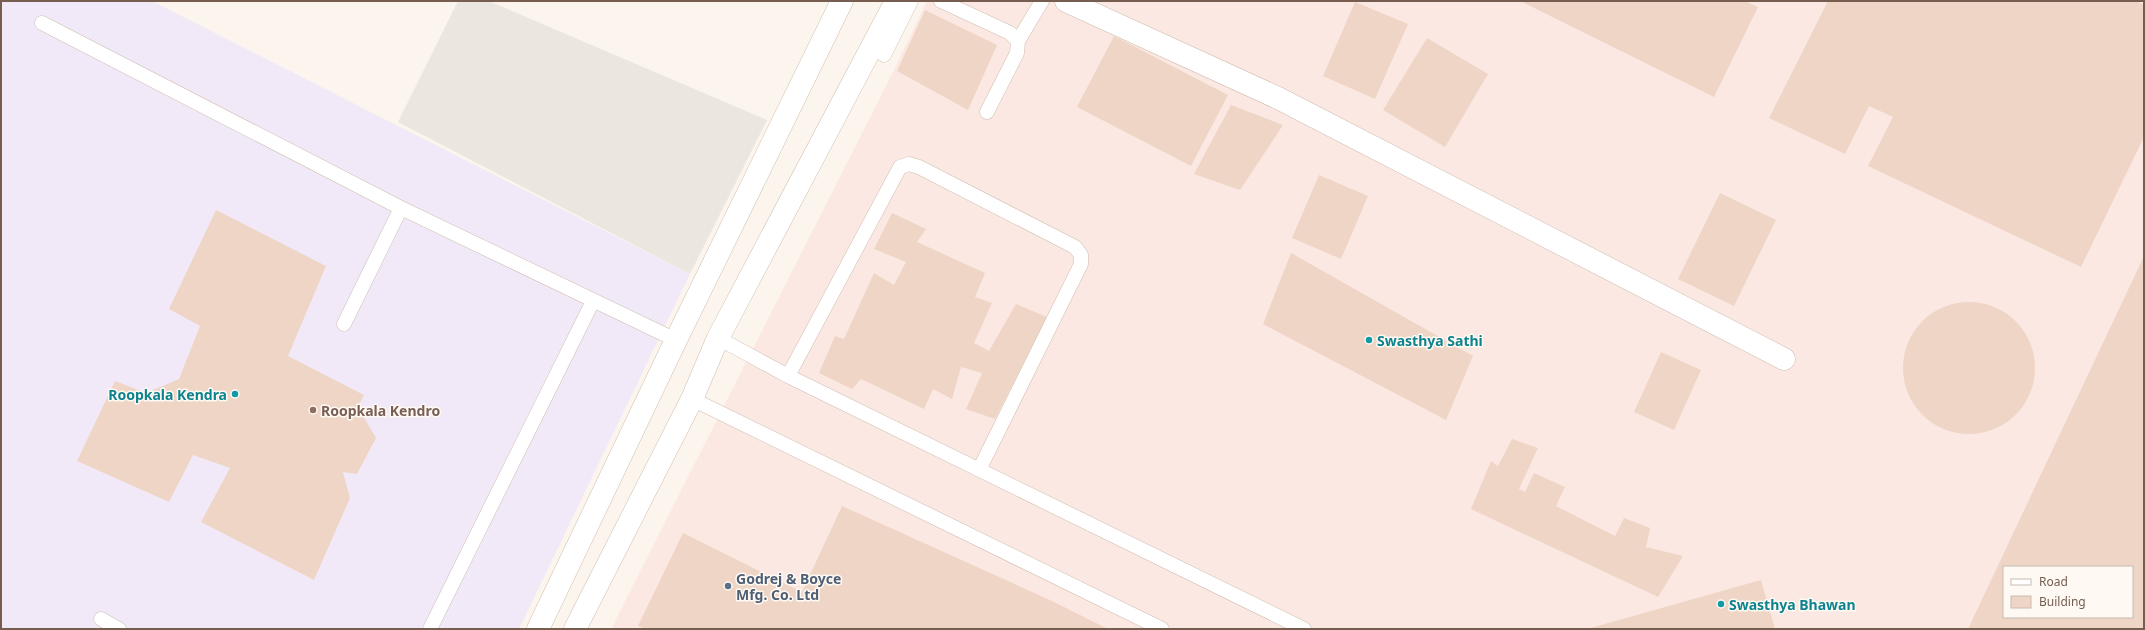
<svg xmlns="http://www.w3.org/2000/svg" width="2145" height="630" viewBox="0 0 2145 630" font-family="'Noto Sans',sans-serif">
	<rect width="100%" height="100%" fill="#fcf5ed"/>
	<path fill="#fbe8e2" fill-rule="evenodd" d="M927,1H2144V629H611L893,72ZM2004,567H2132V617H2004Z"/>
	<path fill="#ece6e1" d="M458,1H489L767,120L690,274L398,122Z"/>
	<path fill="#f2e9f8" d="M1,1H152L690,274L519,629H1Z"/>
	<path fill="#efd5c6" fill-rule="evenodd" d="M1520,1H1745L1758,7L1714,97Z
		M1828,1H2136L2144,5V137L2081,267L1868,166L1893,117L1869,106L1845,154L1769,118Z
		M1355,2L1408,24L1375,99L1323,76Z
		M925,10L997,45L968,110L897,71Z
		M1114,36L1228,95L1191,166L1077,107Z
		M1427,38L1488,74L1445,147L1383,110Z
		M1231,105L1283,125L1240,190L1194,174Z
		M1319,175L1368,196L1341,259L1292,238Z
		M1720,193L1776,220L1734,306L1678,279Z
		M216,210L326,266L288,356L364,395L358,407L376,438L357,474L343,472L350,498L314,580L201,522L230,468L193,455L169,502L77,461L115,381L146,393L179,379L200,326L169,309Z
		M892,213L926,229L917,242L985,273L975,297L992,303L974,343L989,351L1016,304L1047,317L995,419L966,409L982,373L961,367L952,399L933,389L924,409L861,379L852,389L819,373L835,336L844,339L874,273L894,285L906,262L874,249Z
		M1291,253L1473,356L1446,420L1263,324Z
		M2144,256V629H1968ZM2004,567H2132V617H2004Z
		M1903 368a66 66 0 1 1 132 0a66 66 0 1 1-132 0Z
		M1661,352L1701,370L1674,430L1634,412Z
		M1512,439L1538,448L1519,489L1525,492L1534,473L1565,487L1556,506L1615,536L1624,518L1650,528L1646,547L1683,556L1658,597L1471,509L1491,461L1498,466Z
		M842,506L1052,601L1108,629H646L638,626L683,533L802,592Z
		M1761,580L1775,629H1587Z"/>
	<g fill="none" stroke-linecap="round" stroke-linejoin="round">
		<defs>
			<path id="lane" d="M941,1L1010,33L1018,41L1017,53L987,112
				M42,23L401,208L676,340
				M1018,41L1042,1
				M884,55L911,1
				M344,324L401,208
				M718,338L788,376L1304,629
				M788,376L900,167L909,164L919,167L1075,247L1081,255V264L979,470
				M692,399L1162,629
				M101,619L119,629
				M430,629L593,301"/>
			<path id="street" d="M1066,1L1278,98L1784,359"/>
			<path id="secondary" d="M538,629L676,340L842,1
				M575,629L692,399L718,338L896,1"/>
		</defs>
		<use href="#lane" stroke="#cebeb2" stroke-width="15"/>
		<use href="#street" stroke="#cebeb2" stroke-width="23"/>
		<use href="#secondary" stroke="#d0beb0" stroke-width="23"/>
		<use href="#lane" stroke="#fff" stroke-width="14"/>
		<use href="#street" stroke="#fff" stroke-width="22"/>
		<use href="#secondary" stroke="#fff" stroke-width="22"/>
	</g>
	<g fill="#0f9aa8" stroke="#fefaf3" stroke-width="1.5">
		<circle cx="1369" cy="340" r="4"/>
		<circle cx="235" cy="394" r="4"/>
		<circle cx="1721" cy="604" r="4"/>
	</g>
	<circle fill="#8d6e63" stroke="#fefaf3" stroke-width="1.5" cx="313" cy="410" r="4"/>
	<circle fill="#5c6f8a" stroke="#fefaf3" stroke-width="1.5" cx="728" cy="586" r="4"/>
	<g text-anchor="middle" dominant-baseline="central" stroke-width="3" stroke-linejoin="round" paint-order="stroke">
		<g font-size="14" font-weight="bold" fill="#0d838f" stroke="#fefaf3" text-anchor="start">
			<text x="1377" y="340">Swasthya Sathi</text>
			<text x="227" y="394" text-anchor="end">Roopkala Kendra</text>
			<text x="1729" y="604">Swasthya Bhawan</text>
		</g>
		<g font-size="14" font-weight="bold" fill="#785e54" stroke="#fefaf3" text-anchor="start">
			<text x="321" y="410">Roopkala Kendro</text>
		</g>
		<g font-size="14" font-weight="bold" fill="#4e5e75" stroke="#fefaf3" text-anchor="start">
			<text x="736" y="578">Godrej &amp; Boyce<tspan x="736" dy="16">Mfg. Co. Ltd</tspan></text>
		</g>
	</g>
	<rect width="2145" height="630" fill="none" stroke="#765d50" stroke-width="4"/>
	<rect x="2003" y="566" width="130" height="52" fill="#fefaf3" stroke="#c8bbb2"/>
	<rect x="2011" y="579" width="20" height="6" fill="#ffffff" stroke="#c8bbb2"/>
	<text x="2039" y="586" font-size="12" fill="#765d50">Road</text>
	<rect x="2011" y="596" width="20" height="12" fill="#efd5c6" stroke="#c8bbb2"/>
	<text x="2039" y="606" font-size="12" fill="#765d50">Building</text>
</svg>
